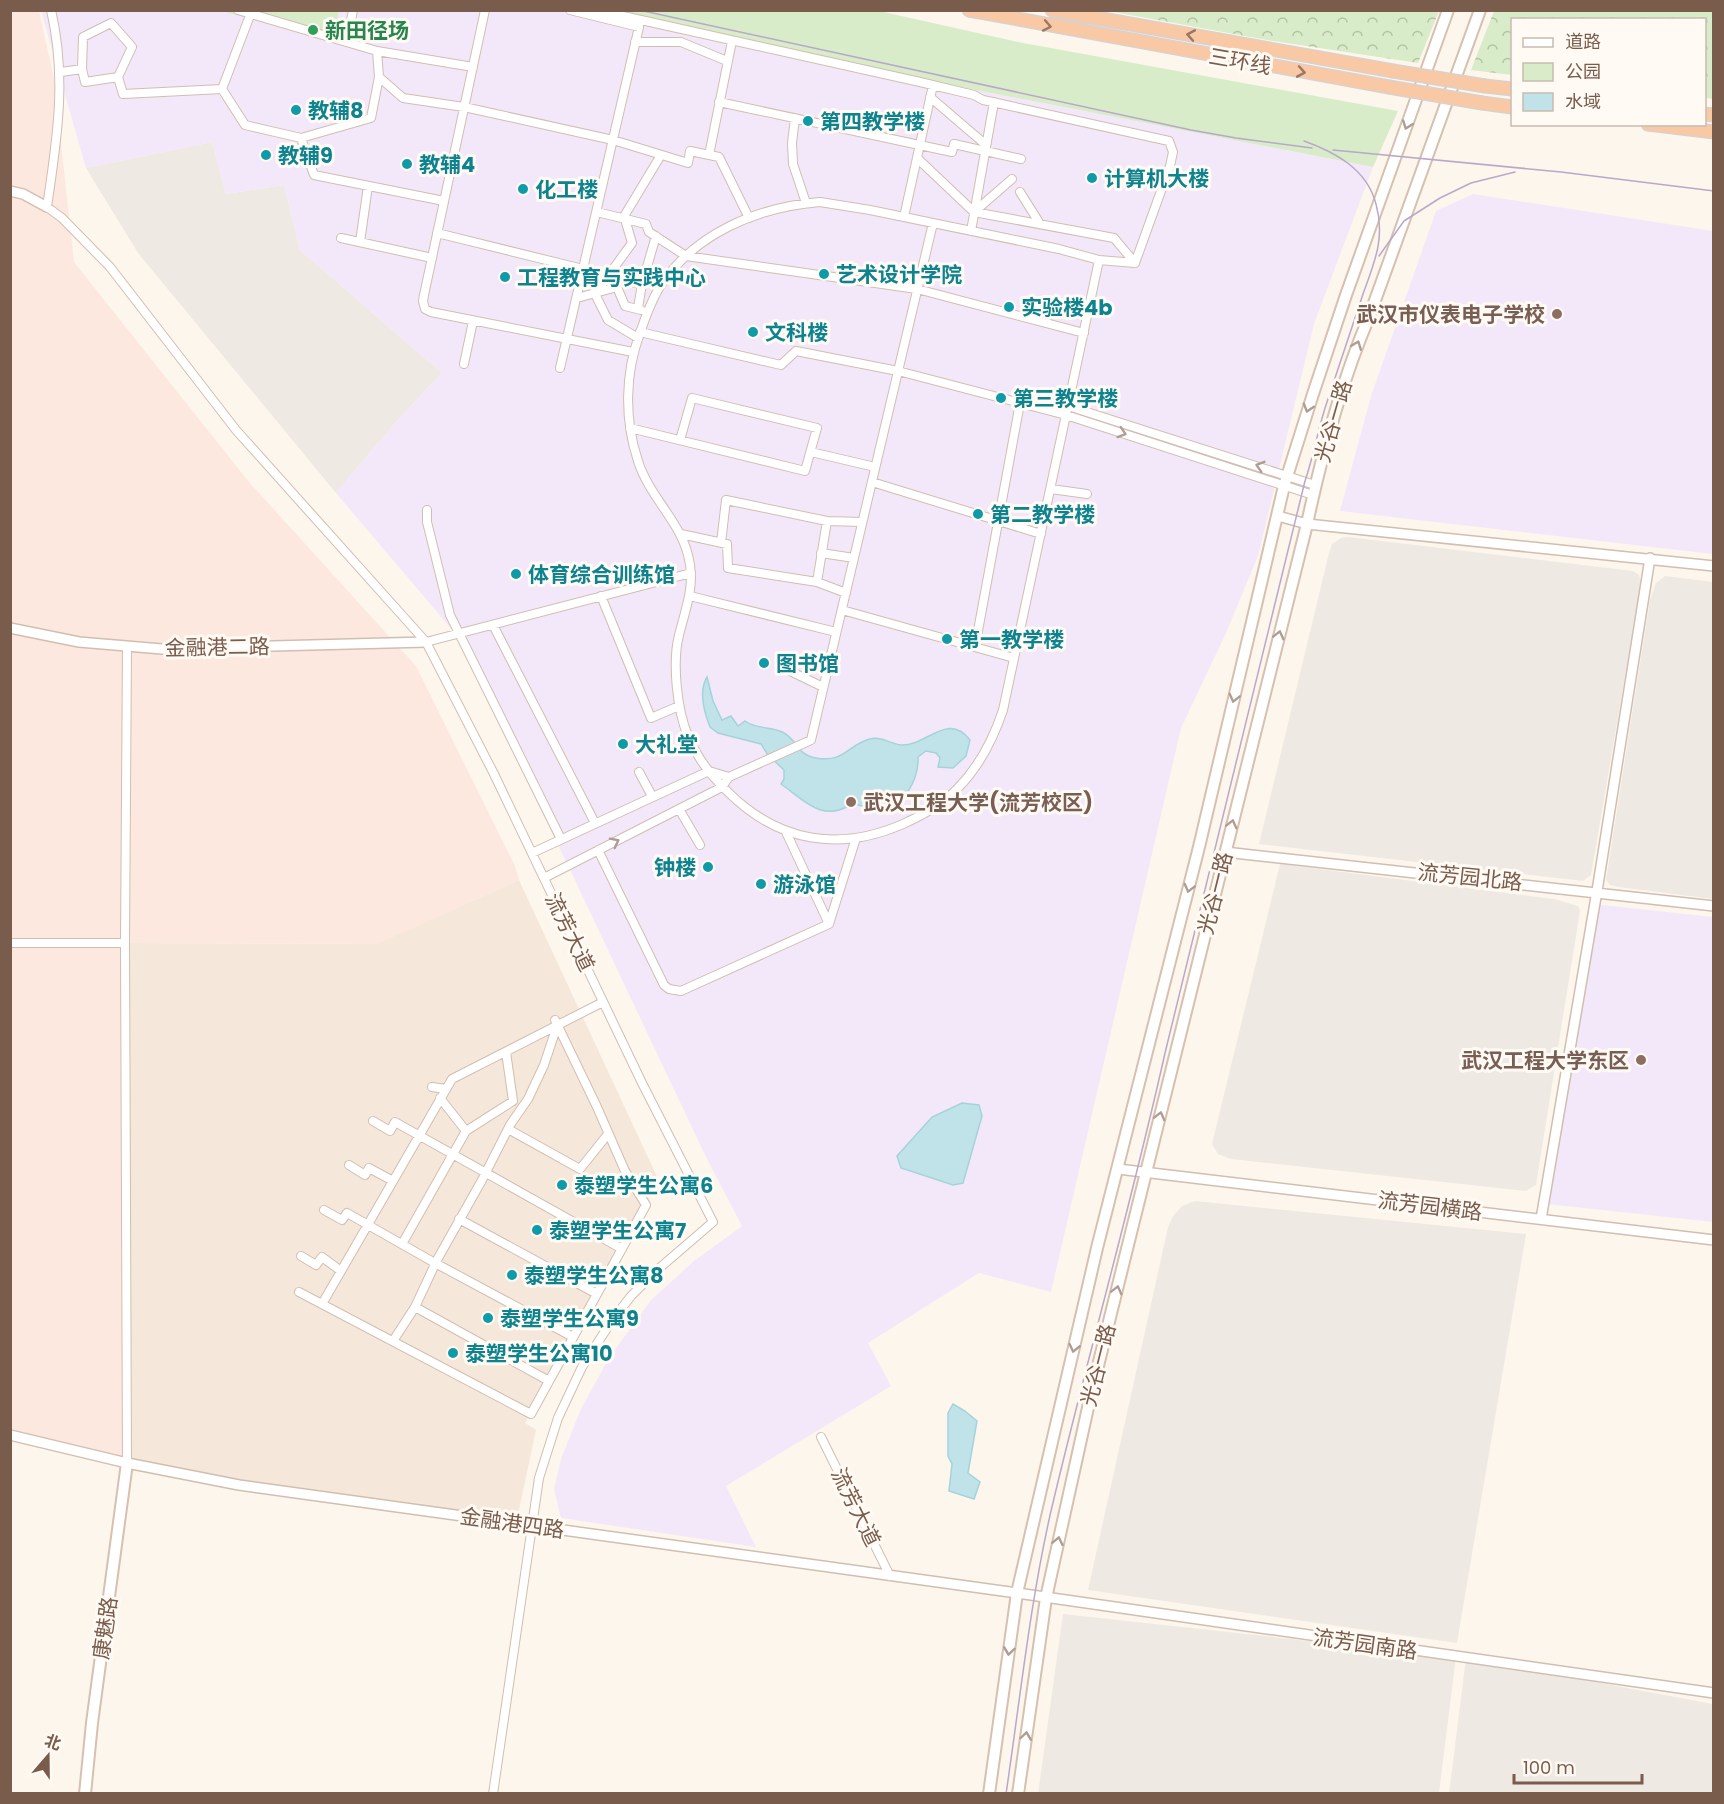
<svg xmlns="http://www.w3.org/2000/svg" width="1724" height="1804" viewBox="0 0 1724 1804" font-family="Poppins,'Noto Sans SC',sans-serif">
	<defs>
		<pattern id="forest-crowns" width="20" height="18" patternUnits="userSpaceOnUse" patternTransform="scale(1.5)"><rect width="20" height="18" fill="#d8ecc9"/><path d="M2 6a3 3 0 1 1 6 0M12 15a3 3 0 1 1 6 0" fill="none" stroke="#b4c2a5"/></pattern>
	</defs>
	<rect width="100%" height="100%" fill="#fdf6ec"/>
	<path fill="#f5e8da" d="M519,880L659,1181L525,1423L536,1430L516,1524L341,1499L127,1463L125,943L376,944Z"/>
	<path fill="#fde8e0" d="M10,11H39L54,79L74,262L249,482L416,666L515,866L519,880L377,944L125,943L127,1463L11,1429Z"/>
	<path fill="#efe9e4" d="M212,142L226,194L284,185L300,250L442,373L395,423L336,493L138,253L86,168Z
		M1348,537L1633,571L1639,575L1641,582L1591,875L1583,881L1259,844L1329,553L1332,544L1341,538Z
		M1665,576L1713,582V899L1619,887L1610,885L1606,880L1650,600L1656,583Z
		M1280,864L1554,899L1578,906L1580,911L1536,1185L1526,1191L1231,1159L1218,1154L1212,1144Z
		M1195,1201L1526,1234L1457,1643L1088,1590L1168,1227L1173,1216L1182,1206Z
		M1063,1614L1456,1657L1439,1793L1038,1794Z
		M1466,1658L1713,1704V1793L1449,1794Z"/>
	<path fill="#f3e8fa" d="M41,11H608L940,83L1373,167L1314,324L1258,556L1226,633L1181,728L1051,1292L979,1273L868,1343L891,1386L726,1486L756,1547L561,1518L554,1489L561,1459L581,1409L609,1358L651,1300L694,1261L742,1226L706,1157L573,876L454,632L336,493L395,423L442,373L300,250L284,185L226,194L212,142L86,168Z
		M1473,194L1713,231V554L1340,511L1371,396L1436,211Z
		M1593,904L1713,917V1222L1547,1204Z"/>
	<path fill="#d8ecc9" d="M222,11H339L332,42Z
		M608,11H879L1023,43L1398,111L1373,167L940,83Z"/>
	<path fill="url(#forest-crowns)" d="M1108,11H1439L1418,63L1267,40Z
		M1494,11H1713V99L1705,98L1704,20H1512V75L1471,70Z"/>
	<path fill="#bfe3e8" stroke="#a5d3da" stroke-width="1.5" d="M707,677L713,701L722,720L731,716L738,726L745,721C757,730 773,726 784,733C797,740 797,755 816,758C845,763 847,745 870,739C882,736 890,744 901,745C927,746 948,711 970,740L966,756L953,768L938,767L940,758L936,753L926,751L918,757C919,778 904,809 880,809C871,809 861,805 852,804C822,823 805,801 781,784L784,779V770L768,755L761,744L718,733L710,727C704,712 698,692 707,677Z
		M962,1103L979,1105L982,1116L963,1183L953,1185L901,1168L897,1156L932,1117Z
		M953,1404L965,1411L977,1421L968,1473L980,1482L974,1499L949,1491L952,1464L948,1456V1413Z"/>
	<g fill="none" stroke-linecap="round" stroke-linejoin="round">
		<defs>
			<path id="minor" d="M51,10C67,78 57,139 47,207L62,218L110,267L236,430L426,642L494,774L642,1083L713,1222L656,1271L631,1296L611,1322L582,1367L558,1418L539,1478L493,1794
				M238,10L377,51L473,67
				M485,10L424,295L423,301L425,309L431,312L633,352
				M596,10L920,82L974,95L983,100L1169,141L1173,152L1170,166L1135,263
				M347,42L353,10
				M635,42H681L727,61
				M61,72L82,69
				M118,77L85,82L82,69L83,37L111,23L132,47L118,77L123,94L222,89
				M379,77L403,98L464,107L613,140L688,163L690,151L719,157L749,218
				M222,89L245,125L301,138L371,118L379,77L377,51
				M222,89L249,18
				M930,97L986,145
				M719,102L952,152L954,144L1021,159
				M795,118L792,143L793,164L806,203
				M301,138L314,175L444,201
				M709,155L732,41
				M917,158L974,212L1114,238L1135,263
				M1020,192L1040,224
				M820,202L870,210L1059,249L1099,260L1003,710C993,740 980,766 957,789C942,805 923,815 903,824C839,852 779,842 729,793C712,777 697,758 688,736C677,710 672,663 679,635C686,608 696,583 688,555C679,520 649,496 638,461C624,419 625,373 640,333C645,318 651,302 659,288C694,233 758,207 820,202Z
				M597,212L646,224L649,232L686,256L917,289L1084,333
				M974,212L1012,179
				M904,217L933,85
				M623,218L661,155
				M625,219L632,243L595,294L608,320L638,338
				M971,231L994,102
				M437,233L583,269
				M341,238L432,258
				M360,242L368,186
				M1099,260L1135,263
				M617,287L625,306L641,310
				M577,298L617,287L622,280L642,284
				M638,308L642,284L656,236
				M640,332L781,365L796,351L898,371L1066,415L1313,495
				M464,364L473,321
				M560,368L639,27L570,10
				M1068,406L1315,485
				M630,428L805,471L817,428L692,398L680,440
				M811,452L875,467
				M872,482L1041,534
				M1051,489L1087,494
				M427,510V522L450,615L561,839
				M681,534L727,544L728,568L817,582L846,593
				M721,543L726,500L827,521L862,522
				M821,553L854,558
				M817,582L827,521
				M601,596L651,718L679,706
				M690,596L836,632
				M842,610L1014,658
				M493,625L595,823
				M426,642L691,573
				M975,647L1020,403
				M790,671L823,687
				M639,772L652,796
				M679,809L700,845
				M786,832L829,924
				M598,850L664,985L669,989L681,991L829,924L856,838
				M532,853L709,771L729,777
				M544,878L722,787L729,777L811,740L933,223
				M10,943H125
				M432,1087L446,1089
				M440,1098L466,1131
				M373,1121L390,1131L395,1122L622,1249
				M508,1129L580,1169L608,1134
				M349,1165L365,1175L369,1168L393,1181
				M324,1210L342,1220L347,1213L435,1263L573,1337
				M459,1219L597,1294
				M402,1244L466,1131L513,1101L506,1052
				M301,1256L316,1265L322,1257L341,1271
				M299,1292L531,1414L646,1205L625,1171L597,1107L555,1020
				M322,1304L452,1079L603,1002
				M415,1307L549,1381
				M393,1341L415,1307L437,1260L482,1180L510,1125L528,1099L544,1065L557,1026
				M821,1437L890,1576
				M127,1463L125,943L127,646"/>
			<path id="tertiary" d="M10,191L23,194L47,207
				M1278,516L1307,524L1714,566
				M10,628L79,642L162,649L426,642
				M1225,852L1714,906
				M1118,1169L1714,1240
				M1541,1219L1597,891L1650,558
				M10,1435L127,1463L239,1485L1017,1593L1714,1693"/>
			<path id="secondary" d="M85,1794L92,1723L127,1463
				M989,1794L1017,1593L1097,1248L1199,847L1284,486L1313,394L1346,295L1448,10
				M1018,1794L1046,1598L1091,1394L1307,524C1322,453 1341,383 1369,317L1480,10"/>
			<path id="trunk" d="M969,10L1389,87
				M1052,10L1393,71
				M1485,86L1512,89
				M1482,103L1512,107
				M1704,114L1714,115
				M1648,124L1714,132"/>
		</defs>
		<use href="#minor" stroke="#d1beb0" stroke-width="10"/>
		<use href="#tertiary" stroke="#d1beb0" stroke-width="12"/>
		<use href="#secondary" stroke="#d6c0b0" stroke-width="14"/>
		<use href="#trunk" stroke="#dad1cd" stroke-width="15"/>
		<use href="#minor" stroke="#fff" stroke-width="8"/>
		<use href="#tertiary" stroke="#fff" stroke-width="9"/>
		<use href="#secondary" stroke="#fff" stroke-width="10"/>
		<use href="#trunk" stroke="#f9c8a4" stroke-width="12"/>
		<path stroke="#b9a8c9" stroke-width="1.5" d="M639,10L1191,130L1236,138L1312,148
			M1333,150L1561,172L1714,191
			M1379,256L1404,221L1440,198L1471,183L1515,172
			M1006,1794C1020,1700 1030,1603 1051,1511C1087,1358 1131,1206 1165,1053L1305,481C1314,455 1318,428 1327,402C1339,367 1350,332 1362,297C1373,265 1386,240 1376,204C1367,169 1335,152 1304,141"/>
		<defs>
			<path id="trunk-bridge" d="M1393,71L1485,86
				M1389,87L1482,103"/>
		</defs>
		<use href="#trunk-bridge" stroke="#dad1cd" stroke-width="15" stroke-linecap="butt"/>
		<use href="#trunk-bridge" stroke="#f9c8a4" stroke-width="12"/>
	</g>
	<defs><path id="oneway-chevron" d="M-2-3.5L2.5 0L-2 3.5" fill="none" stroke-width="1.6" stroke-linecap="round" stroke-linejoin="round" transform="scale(1.5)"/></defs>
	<g stroke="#9a7763">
		<use href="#oneway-chevron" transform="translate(1047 26) rotate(11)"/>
		<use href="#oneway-chevron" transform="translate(1191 35) rotate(-170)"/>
		<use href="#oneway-chevron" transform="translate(1301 72) rotate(10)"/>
	</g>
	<g stroke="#af9d94">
		<use href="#oneway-chevron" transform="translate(1407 125) rotate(110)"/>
		<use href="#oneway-chevron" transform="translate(1357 345) rotate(-69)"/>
		<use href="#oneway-chevron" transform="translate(1308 408) rotate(107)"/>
		<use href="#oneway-chevron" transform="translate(1122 433) rotate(18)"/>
		<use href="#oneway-chevron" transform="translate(1260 466) rotate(-163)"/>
		<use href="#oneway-chevron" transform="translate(1279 635) rotate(-76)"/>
		<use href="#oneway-chevron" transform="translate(1234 698) rotate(104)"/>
		<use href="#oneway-chevron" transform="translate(1232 824) rotate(-76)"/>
		<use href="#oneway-chevron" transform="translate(615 842) rotate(-27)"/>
		<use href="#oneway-chevron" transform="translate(1189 888) rotate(104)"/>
		<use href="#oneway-chevron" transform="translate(1160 1116) rotate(-76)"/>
		<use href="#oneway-chevron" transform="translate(1117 1290) rotate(-76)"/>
		<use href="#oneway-chevron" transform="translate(1074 1348) rotate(103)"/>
		<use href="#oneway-chevron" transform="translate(1058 1541) rotate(-78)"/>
		<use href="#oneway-chevron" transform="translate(1009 1651) rotate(98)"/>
		<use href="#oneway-chevron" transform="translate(1026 1736) rotate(-82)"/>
	</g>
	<circle fill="#2e9e5b" stroke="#fffaf3" stroke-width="2" cx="313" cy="30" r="6"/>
	<g fill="#0f9aa8" stroke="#fffaf3" stroke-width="2">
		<circle cx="296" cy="110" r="6"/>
		<circle cx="808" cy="121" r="6"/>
		<circle cx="266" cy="155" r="6"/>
		<circle cx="407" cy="164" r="6"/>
		<circle cx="1092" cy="178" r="6"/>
		<circle cx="523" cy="189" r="6"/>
		<circle cx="824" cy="274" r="6"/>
		<circle cx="505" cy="277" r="6"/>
		<circle cx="1009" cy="307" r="6"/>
		<circle cx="753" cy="332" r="6"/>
		<circle cx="1001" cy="398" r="6"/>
		<circle cx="978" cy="514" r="6"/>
		<circle cx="516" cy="574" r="6"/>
		<circle cx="947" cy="639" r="6"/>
		<circle cx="764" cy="663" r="6"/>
		<circle cx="623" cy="744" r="6"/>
		<circle cx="708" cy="867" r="6"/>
		<circle cx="761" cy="884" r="6"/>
		<circle cx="562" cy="1185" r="6"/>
		<circle cx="537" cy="1230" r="6"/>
		<circle cx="512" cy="1275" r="6"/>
		<circle cx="488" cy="1318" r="6"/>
		<circle cx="453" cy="1353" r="6"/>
	</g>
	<g fill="#8d6e63" stroke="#fffaf3" stroke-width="2">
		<circle cx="1557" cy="314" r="6"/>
		<circle cx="851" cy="802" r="6"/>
		<circle cx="1641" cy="1060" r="6"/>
	</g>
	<g text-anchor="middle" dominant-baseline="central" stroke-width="6" stroke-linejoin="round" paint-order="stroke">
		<g font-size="21" font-weight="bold" fill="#27864d" stroke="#fffaf3" text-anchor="start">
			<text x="325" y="30">新田径场</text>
		</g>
		<g font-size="21" fill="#7a5c4d" stroke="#fffaf3">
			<text transform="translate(1240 61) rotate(10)">三环线</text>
			<text transform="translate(1333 421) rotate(-74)">光谷一路</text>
			<text transform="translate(217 647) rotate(-1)">金融港二路</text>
			<text transform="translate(1470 877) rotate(6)">流芳园北路</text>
			<text transform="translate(1215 893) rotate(-76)">光谷一路</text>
			<text transform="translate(570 932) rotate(64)">流芳大道</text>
			<text transform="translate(1430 1206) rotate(7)">流芳园横路</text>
			<text transform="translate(1098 1365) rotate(-76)">光谷一路</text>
			<text transform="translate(856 1507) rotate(64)">流芳大道</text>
			<text transform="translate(512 1523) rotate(8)">金融港四路</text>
			<text transform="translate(105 1628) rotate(-82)">康魅路</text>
			<text transform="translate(1365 1644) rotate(8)">流芳园南路</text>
		</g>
		<g font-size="21" font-weight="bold" fill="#0d838f" stroke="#fffaf3" text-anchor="start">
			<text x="308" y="110">教辅8</text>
			<text x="820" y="121">第四教学楼</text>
			<text x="278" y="155">教辅9</text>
			<text x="419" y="164">教辅4</text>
			<text x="1104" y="178">计算机大楼</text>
			<text x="535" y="189">化工楼</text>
			<text x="836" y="274">艺术设计学院</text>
			<text x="517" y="277">工程教育与实践中心</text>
			<text x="1021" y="307">实验楼4b</text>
			<text x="765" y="332">文科楼</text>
			<text x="1013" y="398">第三教学楼</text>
			<text x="990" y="514">第二教学楼</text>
			<text x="528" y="574">体育综合训练馆</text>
			<text x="959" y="639">第一教学楼</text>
			<text x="776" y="663">图书馆</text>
			<text x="635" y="744">大礼堂</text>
			<text x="696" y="867" text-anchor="end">钟楼</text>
			<text x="773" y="884">游泳馆</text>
			<text x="574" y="1185">泰塑学生公寓6</text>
			<text x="549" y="1230">泰塑学生公寓7</text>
			<text x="524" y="1275">泰塑学生公寓8</text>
			<text x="500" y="1318">泰塑学生公寓9</text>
			<text x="465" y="1353">泰塑学生公寓10</text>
		</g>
		<g font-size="21" font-weight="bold" fill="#785e54" stroke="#fffaf3" text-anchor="end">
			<text x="1545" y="314">武汉市仪表电子学校</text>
			<text x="863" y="802" text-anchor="start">武汉工程大学(流芳校区)</text>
			<text x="1629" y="1060">武汉工程大学东区</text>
		</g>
	</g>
	<rect width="1724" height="1804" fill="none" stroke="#7a5c4d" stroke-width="24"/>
	<rect x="1511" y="18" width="195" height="108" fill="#fffaf3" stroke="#cabbb1" stroke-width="1.5"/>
	<rect x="1523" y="38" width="30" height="9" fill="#ffffff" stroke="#cabbb1" stroke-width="1.5"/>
	<text x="1565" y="48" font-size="18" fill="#7a5c4d">道路</text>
	<rect x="1523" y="63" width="30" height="18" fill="#d8ecc9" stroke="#cabbb1" stroke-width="1.5"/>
	<text x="1565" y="78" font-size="18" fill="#7a5c4d">公园</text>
	<rect x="1523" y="93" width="30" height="18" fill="#bfe3e8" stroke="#cabbb1" stroke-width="1.5"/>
	<text x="1565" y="108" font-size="18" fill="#7a5c4d">水域</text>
	<g transform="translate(48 1756) rotate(20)" stroke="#fffaf3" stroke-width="4.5" paint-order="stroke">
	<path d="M0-4.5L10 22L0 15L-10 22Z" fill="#7a5c4d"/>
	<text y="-9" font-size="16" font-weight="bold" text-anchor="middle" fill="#7a5c4d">北</text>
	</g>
	<path d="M1514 1774v9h128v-9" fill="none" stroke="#7a5c4d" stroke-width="3"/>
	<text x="1523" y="1774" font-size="18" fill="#7a5c4d" stroke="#fffaf3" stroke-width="4.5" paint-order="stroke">100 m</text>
</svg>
